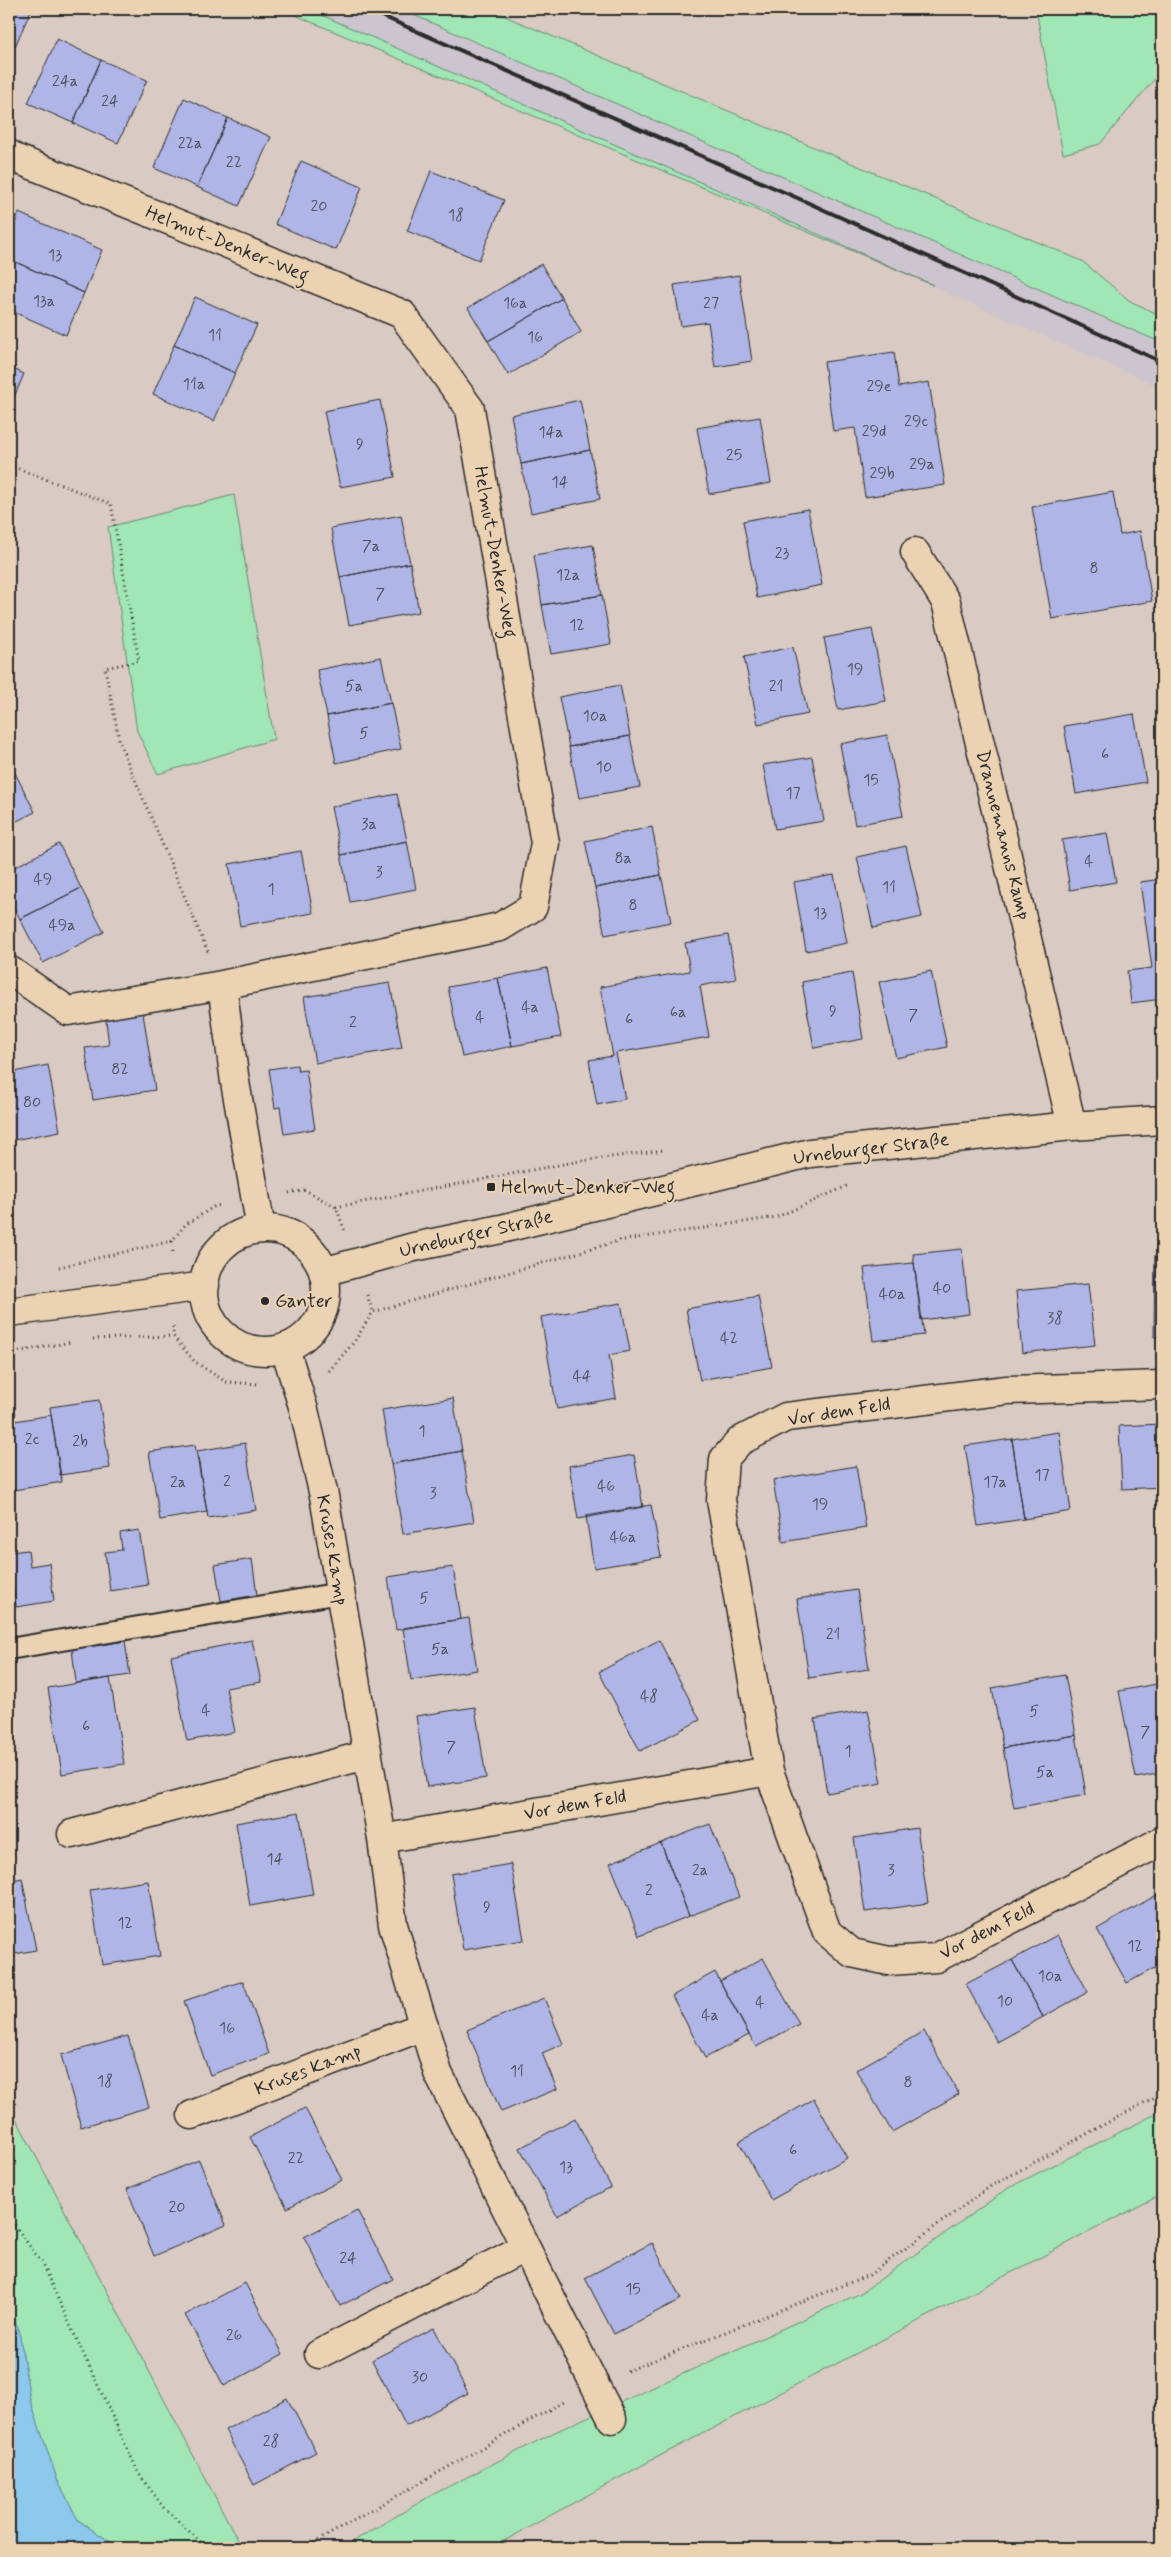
<svg xmlns="http://www.w3.org/2000/svg" width="1171" height="2557" viewBox="0 0 1171 2557" font-family="Mynerve,sans-serif">
	<rect width="100%" height="100%" fill="#d9cac3"/>
	<filter id="ink" filterUnits="userSpaceOnUse"><feTurbulence type="fractalNoise" baseFrequency=".02" numOctaves="2"/><feDisplacementMap in="SourceGraphic" scale="10" xChannelSelector="R" yChannelSelector="G"/><feConvolveMatrix kernelMatrix="1 2 1 2 8 2 1 2 1" color-interpolation-filters="sRGB"/></filter>
	<g filter="url(#ink)">
		<path fill="#ccc4ce" d="M308,9H400L1162,343V388Z"/>
		<path fill="#a0e7b5" stroke="#668970" d="M281,9H308L933,285Z
			M400,9H488L1082,261L1130,301L1162,316V343Z
			M1036,9H1162V70L1100,144L1063,154Z
			M234,495L274,739L158,774L137,731L108,527Z
			M9,2105L241,2546L242,2548H119L78,2520L57,2479L30,2400L19,2330L9,2308Z
			M1162,2111V2194L650,2461L491,2548H342L432,2495L557,2431L861,2293L1010,2187Z"/>
		<path fill="#8cc7ec" stroke="#65899f" d="M9,2308L19,2330L30,2400L57,2479L78,2520L119,2548H9Z"/>
		<path fill="#afb6e7" stroke="#2b2b2b" d="M9,9L31,10L9,60Z
			M57,39L101,60L73,123L28,103Z
			M101,60L147,80L118,143L73,123Z
			M184,98L228,118L197,187L154,168Z
			M228,118L271,137L239,206L197,187Z
			M301,161L362,187L336,250L275,224Z
			M431,171L504,200L479,260L407,231Z
			M19,213L102,250L84,293L9,259V236Z
			M9,259L84,293L66,335L9,310Z
			M541,264L562,298L488,341L468,308Z
			M739,275L752,361L715,367L708,322L681,326L674,285Z
			M195,297L257,325L235,373L174,345Z
			M562,298L581,332L508,375L488,341Z
			M174,345L235,373L214,421L153,394Z
			M894,352L899,387L929,382L945,485L865,497L855,428L833,431L824,362Z
			M9,367L24,374L9,409Z
			M380,400L395,477L340,487L324,411Z
			M580,400L590,450L521,464L511,415Z
			M760,417L771,483L709,494L697,428Z
			M590,450L600,499L531,513L521,464Z
			M1113,492L1120,535L1140,531L1152,601L1052,619L1032,507Z
			M808,509L822,585L757,598L743,521Z
			M401,515L410,563L340,577L331,528Z
			M593,545L602,595L542,605L534,555Z
			M410,563L419,612L349,625L340,577Z
			M602,595L611,644L551,654L542,605Z
			M872,629L886,701L838,710L824,638Z
			M793,647L808,714L758,724L744,657Z
			M381,657L391,703L327,716L317,670Z
			M620,685L630,736L569,747L559,697Z
			M391,703L401,749L336,763L327,716Z
			M1134,714L1146,782L1076,794L1064,726Z
			M887,735L903,816L855,825L840,744Z
			M630,736L640,787L579,798L569,747Z
			M812,757L824,821L775,829L763,765Z
			M11,765L35,812L9,825V766Z
			M397,794L407,841L341,855L331,807Z
			M652,827L661,875L595,888L585,841Z
			M1107,833L1116,882L1070,890L1062,840Z
			M407,841L416,889L350,902L341,855Z
			M59,844L81,888L20,919L9,898V870Z
			M906,846L922,917L873,928L857,857Z
			M301,851L313,913L240,926L229,864Z
			M661,875L671,922L605,935L595,888Z
			M834,875L847,943L806,951L794,882Z
			M1162,879V999L1131,1003L1127,971L1152,968L1140,882Z
			M81,888L104,932L43,963L20,919Z
			M728,935L736,979L700,986L709,1037L616,1053L625,1099L597,1105L589,1060L613,1056L600,987L690,971L685,943Z
			M547,968L561,1037L512,1046L498,978Z
			M931,971L947,1047L896,1058L879,982Z
			M852,973L863,1039L814,1048L802,982Z
			M498,978L512,1046L462,1057L448,987Z
			M390,983L402,1048L315,1063L304,997Z
			M142,1007L155,1090L93,1100L85,1048L109,1045L105,1013Z
			M48,1065L60,1131L9,1141V1073Z
			M297,1065L298,1071L306,1070L315,1129L284,1134L280,1107L275,1108L269,1069Z
			M962,1249L969,1314L921,1320L913,1254Z
			M1155,1255H1162V1337H1154Z
			M914,1263L924,1335L873,1341L864,1268Z
			M1088,1284L1095,1345L1022,1353L1016,1291Z
			M758,1296L772,1367L700,1380L686,1309Z
			M621,1303L630,1351L609,1355L616,1398L557,1409L541,1317Z
			M453,1398L462,1451L391,1464L382,1410Z
			M99,1400L110,1468L60,1475L50,1407Z
			M51,1415L62,1482L14,1490L9,1455V1422Z
			M1162,1424V1487L1122,1489L1119,1426Z
			M1059,1432L1071,1511L1024,1519L1012,1439Z
			M1012,1439L1024,1519L978,1526L965,1446Z
			M245,1443L256,1510L208,1518L197,1451Z
			M195,1445L207,1512L160,1520L149,1452Z
			M462,1451L474,1522L403,1534L391,1464Z
			M634,1455L643,1507L578,1519L569,1466Z
			M856,1466L866,1528L783,1542L773,1480Z
			M651,1505L661,1557L594,1568L586,1516Z
			M139,1530L148,1585L110,1591L105,1552L122,1550L120,1533Z
			M28,1550L30,1566L49,1563L54,1601L16,1607L9,1552Z
			M252,1559L257,1595L221,1601L215,1565Z
			M453,1567L461,1619L396,1630L388,1577Z
			M857,1590L869,1669L809,1678L797,1599Z
			M469,1618L477,1670L411,1680L403,1628Z
			M252,1640L261,1682L226,1688L235,1732L187,1741L171,1656Z
			M659,1640L700,1720L640,1751L599,1672Z
			M125,1641L130,1675L76,1683L72,1649Z
			M1065,1675L1076,1735L1003,1748L992,1688Z
			M110,1678L124,1764L62,1774L48,1688Z
			M1162,1683V1773L1136,1778L1119,1691Z
			M475,1707L486,1778L427,1787L416,1716Z
			M868,1710L882,1783L827,1793L815,1719Z
			M1076,1735L1086,1795L1014,1808L1003,1748Z
			M299,1812L313,1895L250,1906L236,1823Z
			M710,1824L739,1897L689,1916L661,1843Z
			M917,1828L928,1903L865,1912L854,1838Z
			M661,1843L689,1916L639,1936L610,1863Z
			M511,1864L524,1940L463,1950L451,1874Z
			M22,1878L36,1950L9,1955V1881Z
			M148,1881L160,1956L102,1965L90,1890Z
			M1162,1892V1964L1127,1983L1097,1929Z
			M1057,1935L1088,1992L1043,2017L1012,1960Z
			M763,1958L799,2024L756,2047L720,1981Z
			M1012,1960L1043,2017L997,2042L966,1984Z
			M715,1972L749,2035L705,2058L672,1996Z
			M243,1981L269,2054L210,2075L184,2001Z
			M544,1998L563,2044L542,2053L557,2089L501,2112L467,2030Z
			M924,2031L959,2094L892,2132L856,2070Z
			M128,2036L149,2107L81,2127L61,2055Z
			M814,2099L847,2158L771,2200L739,2142Z
			M305,2108L342,2180L287,2208L250,2137Z
			M575,2118L611,2187L557,2216L520,2148Z
			M199,2160L226,2225L154,2256L127,2189Z
			M357,2210L393,2279L340,2306L304,2237Z
			M652,2243L681,2299L614,2334L585,2278Z
			M245,2283L283,2354L224,2386L185,2315Z
			M434,2328L468,2393L406,2426L372,2360Z
			M287,2398L316,2452L254,2485L225,2430Z"/>
		<g fill="none" stroke-linecap="round" stroke-linejoin="round">
			<defs>
				<path id="service" d="M9,1649L340,1593"/>
				<path id="minor" d="M9,154L12,157L402,314L470,409L545,843L533,907L500,927L222,985L235,1082L261,1229
					M915,552L946,602L1072,1126
					M9,970L68,1011L222,985
					M285,1348L304,1410L324,1496L382,1839L393,1925L438,2073L612,2419
					M769,1771L827,1932L852,1953L889,1961L936,1958L1162,1841
					M72,1834L366,1755
					M382,1839L769,1771L721,1500L724,1459L740,1441L786,1417L1007,1390L1162,1385
					M192,2115L424,2026
					M319,2354L524,2248"/>
				<path id="tertiary" d="M204 1290a61 61 0 1 1 122 0a61 61 0 1 1-122 0Z
					M323,1272L414,1247L501,1229L810,1153L1072,1126L1162,1120
					M9,1312L205,1286"/>
			</defs>
			<use href="#service" stroke="#2b2b2b" stroke-width="24"/>
			<use href="#minor" stroke="#2b2b2b" stroke-width="31"/>
			<use href="#tertiary" stroke="#2b2b2b" stroke-width="31"/>
			<path stroke="#2b2b2b" stroke-width="3" stroke-dasharray="1 4" stroke-linecap="butt" d="M9,465L111,504L139,661L105,668L120,744L208,952
				M289,1193L305,1190L336,1207L345,1231
				M336,1207L580,1161L665,1150
				M172,1241L173,1255
				M59,1267L172,1241L185,1225L215,1206L222,1205
				M367,1295L373,1312
				M173,1327V1336L195,1362L226,1382L259,1384
				M93,1339L173,1336
				M9,1353L72,1342
				M329,1371L354,1342L373,1312L618,1241L777,1217L847,1186
				M9,2217L41,2262L139,2474L164,2508L207,2548
				M627,2371L869,2275L991,2186L1162,2093
				M305,2548L563,2402"/>
			<use href="#service" stroke="#ebd2b3" stroke-width="20"/>
			<use href="#minor" stroke="#ebd2b3" stroke-width="28"/>
			<use href="#tertiary" stroke="#ebd2b3" stroke-width="28"/>
			<path stroke="#2b2b2b" stroke-width="4" d="M366,9L802,200L1162,362"/>
		</g>
	</g>
	<g fill="#2b2b2b" stroke="#ebd2b3" stroke-width="2">
		<rect x="486" y="1182" width="10" height="10" rx="2.5"/>
		<circle cx="265" cy="1301" r="5"/>
	</g>
	<g text-anchor="middle" dominant-baseline="central" stroke-width="4" stroke-linejoin="round" paint-order="stroke">
		<g font-size="16" fill="#4c4e5a">
			<text x="65" y="81">24a</text>
			<text x="110" y="101">24</text>
			<text x="190" y="143">22a</text>
			<text x="234" y="162">22</text>
			<text x="319" y="206">20</text>
			<text x="456" y="215">18</text>
			<text x="55" y="255">13</text>
			<text x="44" y="301">13a</text>
			<text x="515" y="303">16a</text>
			<text x="711" y="303">27</text>
			<text x="215" y="335">11</text>
			<text x="535" y="337">16</text>
			<text x="194" y="384">11a</text>
			<text x="879" y="386">29e</text>
			<text x="916" y="421">29c</text>
			<text x="874" y="431">29d</text>
			<text x="551" y="432">14a</text>
			<text x="360" y="444">9</text>
			<text x="734" y="455">25</text>
			<text x="922" y="464">29a</text>
			<text x="882" y="473">29b</text>
			<text x="560" y="482">14</text>
			<text x="371" y="546">7a</text>
			<text x="782" y="553">23</text>
			<text x="1094" y="568">8</text>
			<text x="568" y="575">12a</text>
			<text x="380" y="594">7</text>
			<text x="577" y="625">12</text>
			<text x="855" y="669">19</text>
			<text x="354" y="686">5a</text>
			<text x="776" y="686">21</text>
			<text x="595" y="716">10a</text>
			<text x="364" y="733">5</text>
			<text x="1105" y="754">6</text>
			<text x="604" y="767">10</text>
			<text x="871" y="780">15</text>
			<text x="793" y="793">17</text>
			<text x="369" y="824">3a</text>
			<text x="623" y="858">8a</text>
			<text x="1089" y="861">4</text>
			<text x="379" y="872">3</text>
			<text x="43" y="879">49</text>
			<text x="889" y="887">11</text>
			<text x="271" y="889">1</text>
			<text x="633" y="905">8</text>
			<text x="820" y="913">13</text>
			<text x="62" y="925">49a</text>
			<text x="530" y="1007">4a</text>
			<text x="833" y="1011">9</text>
			<text x="678" y="1012">6a</text>
			<text x="913" y="1015">7</text>
			<text x="480" y="1017">4</text>
			<text x="629" y="1019">6</text>
			<text x="353" y="1022">2</text>
			<text x="120" y="1069">82</text>
			<text x="32" y="1102">80</text>
			<text x="942" y="1288">40</text>
			<text x="892" y="1294">40a</text>
			<text x="1055" y="1318">38</text>
			<text x="729" y="1338">42</text>
			<text x="582" y="1376">44</text>
			<text x="422" y="1431">1</text>
			<text x="32" y="1439">2c</text>
			<text x="80" y="1441">2b</text>
			<text x="1042" y="1475">17</text>
			<text x="227" y="1481">2</text>
			<text x="178" y="1482">2a</text>
			<text x="995" y="1482">17a</text>
			<text x="606" y="1486">46</text>
			<text x="433" y="1493">3</text>
			<text x="820" y="1504">19</text>
			<text x="623" y="1537">46a</text>
			<text x="424" y="1598">5</text>
			<text x="833" y="1634">21</text>
			<text x="440" y="1649">5a</text>
			<text x="649" y="1696">48</text>
			<text x="206" y="1710">4</text>
			<text x="1034" y="1711">5</text>
			<text x="86" y="1726">6</text>
			<text x="1145" y="1732">7</text>
			<text x="451" y="1747">7</text>
			<text x="848" y="1751">1</text>
			<text x="1045" y="1772">5a</text>
			<text x="275" y="1859">14</text>
			<text x="700" y="1870">2a</text>
			<text x="891" y="1870">3</text>
			<text x="649" y="1890">2</text>
			<text x="487" y="1907">9</text>
			<text x="125" y="1923">12</text>
			<text x="1135" y="1946">12</text>
			<text x="1050" y="1976">10a</text>
			<text x="1005" y="2001">10</text>
			<text x="760" y="2002">4</text>
			<text x="710" y="2015">4a</text>
			<text x="227" y="2028">16</text>
			<text x="517" y="2071">11</text>
			<text x="105" y="2081">18</text>
			<text x="908" y="2082">8</text>
			<text x="793" y="2150">6</text>
			<text x="296" y="2158">22</text>
			<text x="566" y="2167">13</text>
			<text x="177" y="2207">20</text>
			<text x="348" y="2258">24</text>
			<text x="633" y="2289">15</text>
			<text x="234" y="2335">26</text>
			<text x="420" y="2377">30</text>
			<text x="271" y="2441">28</text>
		</g>
		<g font-size="19" fill="#2b2b2b" stroke="#ebd2b3">
			<text transform="translate(227 244) rotate(22)">Helmut-Denker-Weg</text>
			<text transform="translate(495 552) rotate(80)">Helmut-Denker-Weg</text>
			<text transform="translate(1003 835) rotate(76)">Drannemanns Kamp</text>
			<text transform="translate(871 1149) rotate(-7)">Urneburger Straße</text>
			<text transform="translate(476 1234) rotate(-13)">Urneburger Straße</text>
			<text transform="translate(839 1412) rotate(-9)">Vor dem Feld</text>
			<text transform="translate(332 1550) rotate(80)">Kruses Kamp</text>
			<text transform="translate(575 1805) rotate(-10)">Vor dem Feld</text>
			<text transform="translate(987 1931) rotate(-27)">Vor dem Feld</text>
			<text transform="translate(308 2070) rotate(-21)">Kruses Kamp</text>
		</g>
		<g font-size="19" fill="#2b2b2b" stroke="#ebd2b3" text-anchor="start">
			<text x="501" y="1187">Helmut-Denker-Weg</text>
			<text x="275" y="1301">Ganter</text>
		</g>
	</g>
	<rect width="1171" height="2557" fill="none" stroke="#ebd2b3" stroke-width="30"/>
	<rect x="15" y="15" width="1141" height="2527" fill="none" stroke="#2b2b2b" stroke-width="2" filter="url(#ink)"/>
</svg>
